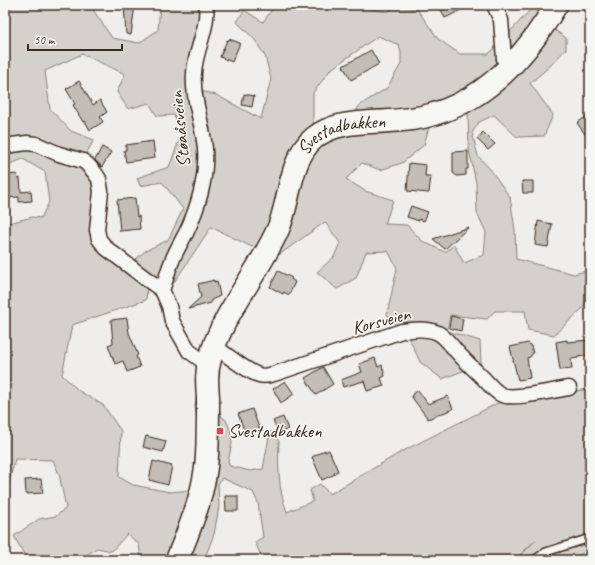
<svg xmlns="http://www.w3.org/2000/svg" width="595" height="565" viewBox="0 0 595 565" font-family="Caveat,sans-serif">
	<rect width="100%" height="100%" fill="#efeeea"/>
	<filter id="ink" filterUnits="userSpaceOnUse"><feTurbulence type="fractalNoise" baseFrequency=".025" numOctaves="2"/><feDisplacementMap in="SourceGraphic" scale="8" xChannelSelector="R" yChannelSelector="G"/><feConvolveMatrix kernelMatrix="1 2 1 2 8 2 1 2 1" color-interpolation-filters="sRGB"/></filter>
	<g filter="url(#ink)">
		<path fill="#d4d1cc" stroke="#887e75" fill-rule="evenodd" d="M5,5H90L112,38L139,43L158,30L160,5H201L189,88L216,95L261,119L271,79L265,56L255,40L237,22L244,10L263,22L271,11V5H351L387,12L395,7L417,9L438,39L460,54H489L535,5H566L552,28L566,38V49L549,67L530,83L553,115L544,136L517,137L494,115L479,122L472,133L478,156L490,169L510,197L515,230L516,259L574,274L589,270L590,272V294L583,308L554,335L528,330L525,311H495L487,319L450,315L447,331L480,341L481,364L442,379L420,362L410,340L387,315L397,268L388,251L366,252L356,278L337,289L317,272L334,257L340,243L325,222L276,257L237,322L219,358L216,400L222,417L226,420L230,429L232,443L228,462L230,466L250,471L263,469L270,431L279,441C278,465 278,489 287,512L313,501L310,490L320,484L330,494L401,452L502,401L590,389V549L570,560H516L536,540L514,560H263L255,542L263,537L258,503L253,492L222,478L218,484L219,507L214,534L204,560H141L139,544L127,534L112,551L97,548L79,560H27L14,536L39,519L56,516L66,508L59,474L53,460L15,459L5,499V224L32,217L41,218L49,202L45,172L23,159L5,166ZM378,36L399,45L401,53V64L387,88L360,105L354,114L313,128V93L330,70ZM82,54L125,74L117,92L128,109L149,103L157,116L174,115L182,133L169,167L137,178L140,186L162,182L183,209L168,240L145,251L126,268L90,235L97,197L83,159L94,140L71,131L50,109L45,71ZM468,112L469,149L476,183L477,213L486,232L484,255L464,263L454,245L445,252L422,241L407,225L385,224L393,200L365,191L346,179L362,163L380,170L402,163L424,145L429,127L440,124ZM211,227L252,247L262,244L202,348L195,406L200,440L192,490L170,492L133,485L119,477L121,431L103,405L79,391L62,375L72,325L146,300L147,287L173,284Z"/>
		<path fill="#c2bdb7" stroke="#3b2a1e" d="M124,5H135L131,35L126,34Z
			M439,5H471L445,18Z
			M229,39L240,43L232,62L220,57L227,40L228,41Z
			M371,50L379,64L351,80L343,66Z
			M79,81L93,105L100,100L107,112L100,117L103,122L90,130L85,121L83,122L73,105L75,104L66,89Z
			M244,94L254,96L252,107L242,105Z
			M590,114V141L577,123Z
			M483,132L495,144L488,150L477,139Z
			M153,141L155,158L126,162L124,150H126V145Z
			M102,147L111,152L102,167L95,160Z
			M468,151V169H466V175L457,176L453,173V152Z
			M409,163L426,165L425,176H431L429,193L407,191Z
			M17,174L18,179L20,178L21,192L31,191L32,201L19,202V197L6,198L5,175Z
			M522,181H533V193H523Z
			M135,198L137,217L139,216L140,229L120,231L117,200Z
			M411,206L428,212L424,221L419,219V221L407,217Z
			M538,221L552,224L548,247L535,245Z
			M469,227L445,249L433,239Z
			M278,271L292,278L291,279L295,282L289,295L284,292L283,294L270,287Z
			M214,280V282L217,281L220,296L211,300V303L188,309L201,297L198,284Z
			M451,316L463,319L461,331L449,328Z
			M127,318L129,333L138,355L136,356L140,367L127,372L123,361L115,364L108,345L113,343L111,320Z
			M567,340V342L590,340V355L578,357V358L571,359L572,369L560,370L556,342Z
			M528,343L531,346L533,353L530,357L527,358L530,378L518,380L510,347Z
			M375,358L378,367L382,365L385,376L381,378L384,386L367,391L364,381L343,387L341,380L362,372L359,364Z
			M323,367L333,384L316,395L305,378Z
			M285,381L294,394L281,403L273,389Z
			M418,390L428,404L448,396L453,409L428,419L411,396Z
			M252,409L260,430L246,435L238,414Z
			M283,417L288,429L279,433L273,421Z
			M146,436L166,441L163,452L143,447Z
			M325,450V452L329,450L338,471L334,473L335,474L322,480L312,457Z
			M153,461L172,466L168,485L149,480Z
			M41,479L43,493L26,494L25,480Z
			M225,496H238V511H226Z"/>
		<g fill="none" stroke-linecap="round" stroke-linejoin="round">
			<defs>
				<path id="service" d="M534,560L546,552L590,538"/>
				<path id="minor" d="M494,5L501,20L504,59L509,68
					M5,146L27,143L36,144L59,154L83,161L87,164L95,173L99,179L101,191L97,230L99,239L106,248L145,278L162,290L169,306L172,321L189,351L200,359L209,363
					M162,290C166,280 168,270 172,261C176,250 182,241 187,231C199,205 207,177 205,149C203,123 192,99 194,73C195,50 209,28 206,5
					M214,346C225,353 247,372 259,375C263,377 269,375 274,374L402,331C414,329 428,328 438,333C446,337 452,347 458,353C466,362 475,370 484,379C489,384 495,392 502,395C514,400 555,390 569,388"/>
				<g id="primary">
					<path id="s1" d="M177,560C190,527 205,493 207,456C208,437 208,416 208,397C207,384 206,372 210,359C222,313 260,272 279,227C290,199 290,158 314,138C335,121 365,123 389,121C404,120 419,119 434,114C489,98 528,53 556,5"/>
				</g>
			</defs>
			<use href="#service" stroke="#3b2a1e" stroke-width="10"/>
			<use href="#minor" stroke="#3b2a1e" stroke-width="17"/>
			<use href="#primary" stroke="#3b2a1e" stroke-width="25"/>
			<use href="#service" stroke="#f6f6f2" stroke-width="7"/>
			<use href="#minor" stroke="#f6f6f2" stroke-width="14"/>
			<use href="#primary" stroke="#f6f6f2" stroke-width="22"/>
		</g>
	</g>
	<rect fill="#d1495b" stroke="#f6f6f2" stroke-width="1.5" x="216" y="427" width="8" height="8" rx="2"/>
	<g text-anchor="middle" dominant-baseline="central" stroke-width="3" stroke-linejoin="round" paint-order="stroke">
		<g font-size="19" fill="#3b2a1e" stroke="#f6f6f2">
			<text transform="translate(180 129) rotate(-96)">Støaåsveien</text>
			<text stroke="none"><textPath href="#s1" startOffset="480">Svestadbakken</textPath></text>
			<text transform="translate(381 321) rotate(-15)">Korsveien</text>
		</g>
		<g font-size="19" fill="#3b2a1e" stroke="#f6f6f2" text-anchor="start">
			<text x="228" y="431">Svestadbakken</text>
		</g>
	</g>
	<rect width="595" height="565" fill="none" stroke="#f6f6f2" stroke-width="20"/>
	<rect x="10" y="10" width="575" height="545" fill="none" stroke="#3b2a1e" stroke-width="1.5" filter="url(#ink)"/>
	<path d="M28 44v6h94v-6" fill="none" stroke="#3b2a1e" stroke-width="2"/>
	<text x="34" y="44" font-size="12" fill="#3b2a1e" stroke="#f6f6f2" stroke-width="3" paint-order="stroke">50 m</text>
</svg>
